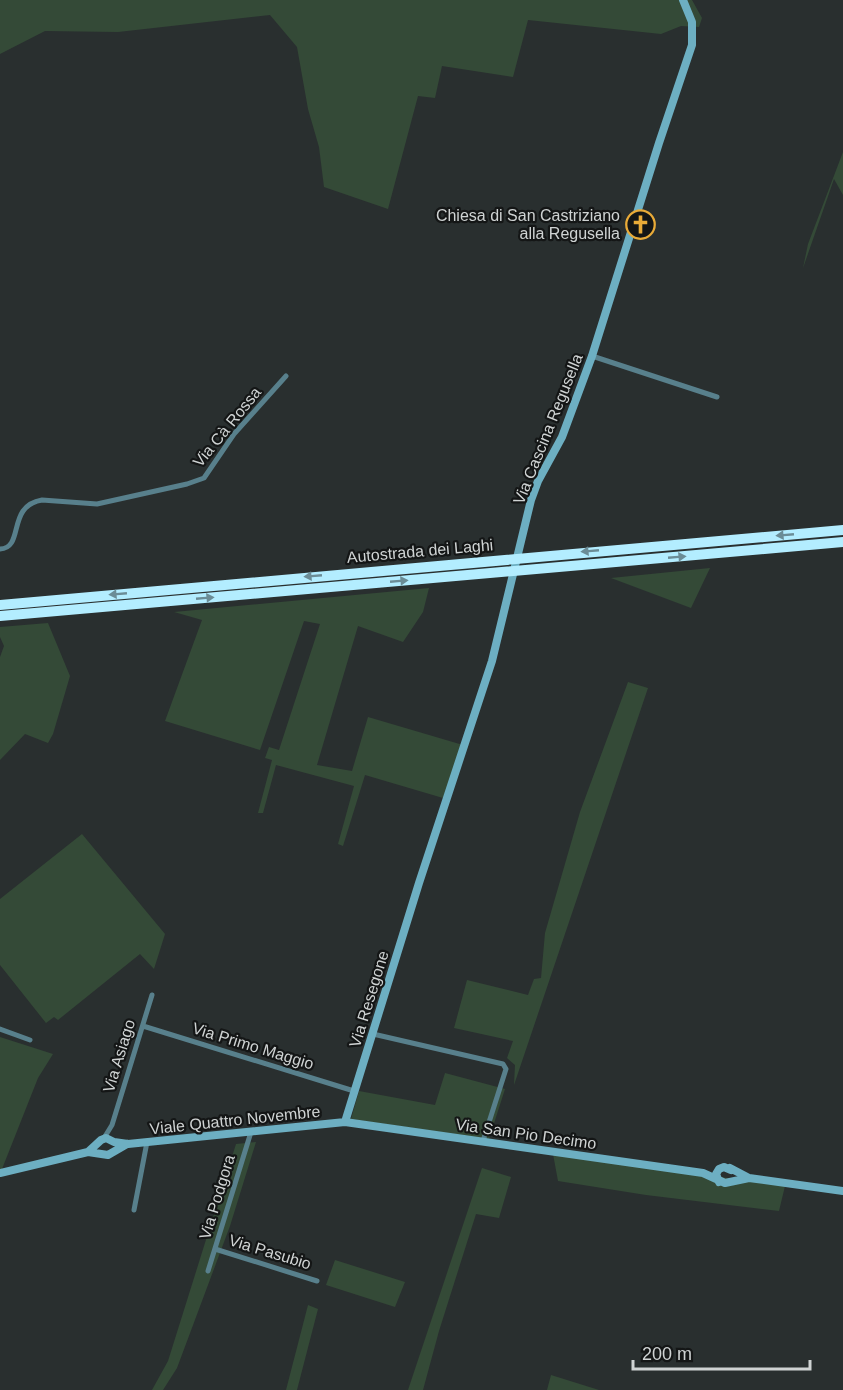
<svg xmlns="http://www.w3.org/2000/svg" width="843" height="1390" viewBox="0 0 843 1390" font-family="Helvetica,sans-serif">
	<rect width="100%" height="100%" fill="#292f2f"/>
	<path fill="#344a37" d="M0,0H692L702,18L699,27L681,26L661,34L528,20L513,77L442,66L435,98L418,96L388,209L324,187L319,147L308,109L297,47L270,15L118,32L45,31L0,54Z
		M843,152V195L834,179L803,268L808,244Z
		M710,568L691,608L611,578Z
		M429,588L423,612L403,642L358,626L317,765L352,771L368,717L463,745L443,798L365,775L343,846L338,844L354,786L276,765L263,813H258L272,760L265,758L269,747L279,750L320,624L304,621L260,750L165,721L202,620L174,612Z
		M48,623L70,676L53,734L48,743L25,734L0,760V657L4,646L0,637V627Z
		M628,682L648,688L514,1085L515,1065L507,1058L513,1041L454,1028L467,980L528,995L534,979L541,978L545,933L580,812Z
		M82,834L165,934L154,969L140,954L58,1020L54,1017L46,1023L0,965V899Z
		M0,1037L53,1054L38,1078L2,1169H0Z
		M445,1073L505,1089L489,1139L351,1119L359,1091L435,1105Z
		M256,1142L230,1226L177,1368L163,1390H152L168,1361L236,1144Z
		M553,1154L785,1186L779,1211L646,1195L558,1181Z
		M482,1168L511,1177L499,1218L476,1214L439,1331L423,1390H408Z
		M335,1260L405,1282L395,1307L326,1285Z
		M308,1305L318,1309L297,1390H286Z
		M551,1375L599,1390H547Z"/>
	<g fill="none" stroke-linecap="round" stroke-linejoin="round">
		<path stroke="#58808c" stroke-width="5" d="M592,356L717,397
			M0,549C25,548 6,506 42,500L97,504L187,484L204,478L234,434L286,376
			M143,1026L354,1091
			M0,1029L30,1040
			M373,1034L503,1064L506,1069L483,1141
			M104,1138L112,1125L152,995
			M134,1210L147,1142
			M215,1249L317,1281
			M208,1271L251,1132"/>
		<path stroke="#6dafc2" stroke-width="8" d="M345,1122L419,883L492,661L531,500L538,481L562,437L592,356L659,143L692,45V22L683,0
			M88,1152L101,1140L106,1138L114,1142L128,1144L345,1122L703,1173L725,1183L749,1178
			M730,1168L749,1178L843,1191
			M0,1173L88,1152L108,1155L127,1144
			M719,1182L716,1174L719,1169L724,1167L731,1170"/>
		<path stroke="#b3edff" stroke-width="10" d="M0,605L843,530
			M0,616L843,542"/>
	</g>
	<defs><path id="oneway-solid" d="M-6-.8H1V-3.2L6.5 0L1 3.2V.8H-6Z" transform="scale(1.5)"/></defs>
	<g fill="#6b8c96">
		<use href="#oneway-solid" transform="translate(785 535) rotate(175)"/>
		<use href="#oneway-solid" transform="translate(590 551) rotate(175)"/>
		<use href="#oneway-solid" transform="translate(677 557) rotate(-5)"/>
		<use href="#oneway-solid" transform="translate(313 576) rotate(175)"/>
		<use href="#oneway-solid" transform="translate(399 581) rotate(-5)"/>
		<use href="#oneway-solid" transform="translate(118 594) rotate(175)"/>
		<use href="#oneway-solid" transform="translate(205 598) rotate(-5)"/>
	</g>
	<defs>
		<symbol id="church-ring" viewBox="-11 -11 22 22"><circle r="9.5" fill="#141616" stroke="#e9ab38" stroke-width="1.5"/><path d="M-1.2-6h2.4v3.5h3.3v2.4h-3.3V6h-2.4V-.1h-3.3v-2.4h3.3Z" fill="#e9ab38"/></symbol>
	</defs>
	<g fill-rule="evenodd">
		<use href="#church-ring" x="624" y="208" width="33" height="33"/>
	</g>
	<g text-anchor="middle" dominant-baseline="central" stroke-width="4.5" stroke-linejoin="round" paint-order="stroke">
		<g font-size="16" fill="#cfd3d3" stroke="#141616" text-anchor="end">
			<text x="620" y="215">Chiesa di San Castriziano<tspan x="620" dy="18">alla Regusella</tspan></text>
		</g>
		<g font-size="16" fill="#cfd3d3" stroke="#141616">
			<text transform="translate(227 427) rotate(-51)">Via Cà Rossa</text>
			<text transform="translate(548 429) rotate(-68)">Via Cascina Regusella</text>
			<text transform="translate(420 551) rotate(-5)">Autostrada dei Laghi</text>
			<text transform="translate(369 999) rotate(-73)">Via Resegone</text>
			<text transform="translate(253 1046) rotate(17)">Via Primo Maggio</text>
			<text transform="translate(119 1056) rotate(-73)">Via Asiago</text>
			<text transform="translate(235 1120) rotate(-6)">Viale Quattro Novembre</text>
			<text transform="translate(526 1134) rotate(8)">Via San Pio Decimo</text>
			<text transform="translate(217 1197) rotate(-73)">Via Podgora</text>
			<text transform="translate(270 1252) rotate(17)">Via Pasubio</text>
		</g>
	</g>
	<path d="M633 1360v9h177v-9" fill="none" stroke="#cfd3d3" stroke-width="3"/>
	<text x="642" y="1360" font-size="18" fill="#cfd3d3" stroke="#141616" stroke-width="4.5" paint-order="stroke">200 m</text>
</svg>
